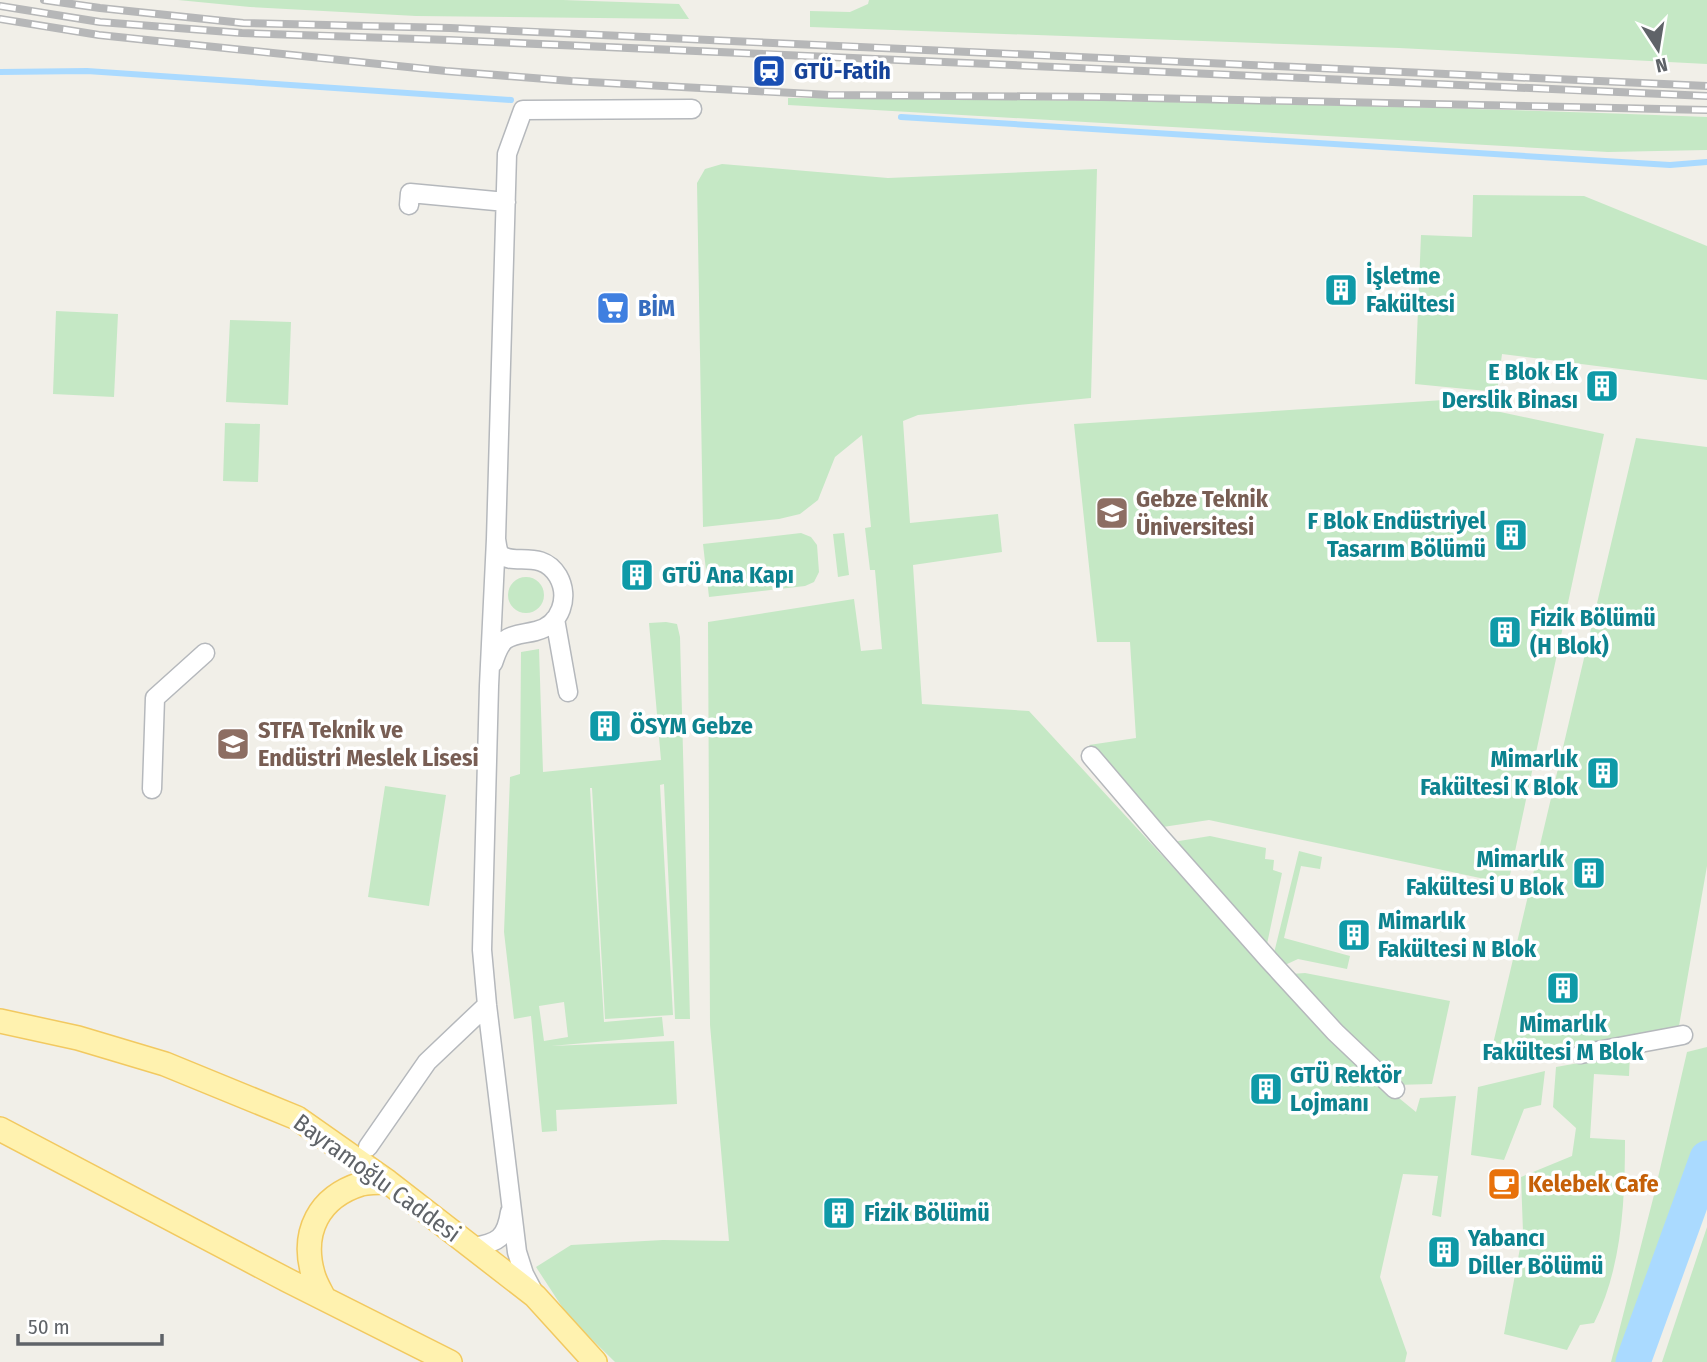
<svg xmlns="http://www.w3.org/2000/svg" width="1707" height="1362" viewBox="0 0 1707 1362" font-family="'Fira Sans Condensed',sans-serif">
	<rect width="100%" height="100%" fill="#f1efe8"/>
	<path fill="#c5e8c5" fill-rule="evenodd" d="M178,0H563L679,4L689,19L416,16L250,7Z
		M869,0H1707V64L1399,48L810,27V11L850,12L868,4Z
		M788,98C1095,99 1401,105 1707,117V150L1608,152L788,105Z
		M722,164L888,178L1097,169L1091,398L918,415L903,421L910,523L998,514L1002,552L913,565L922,704L1029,711L1345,1054L1416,1112L1420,1098L1456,1096L1441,1217L1432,1215L1438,1176L1403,1174L1380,1277L1407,1353L1405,1362H615L568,1316L536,1267L571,1245L663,1240L729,1241L710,1025L708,622L854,599L861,651L882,649L875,570H870L865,528L871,527L862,435L835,457L818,500L800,514L779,519L703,527L697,183L705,169Z
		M1473,195L1584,196L1707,246V380L1502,354L1497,392L1415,384L1421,235L1472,237Z
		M56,311L118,314L114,397L53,394Z
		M230,320L291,322L288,405L226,402Z
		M1444,400L1604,434L1508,884L1209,820L1163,827L1089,745L1136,738L1130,642H1097L1074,424Z
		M225,423L260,424L258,482L223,481Z
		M1636,438L1707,447V866L1679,1026L1489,1061Z
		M801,533L811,537L817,545L819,572L814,582L805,586L709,597L703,544Z
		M844,533L849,575L838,577L833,534Z
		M508 595a18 18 0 1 1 36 0a18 18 0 1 1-36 0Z
		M666,622L677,624L680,637L690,1019H675L664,784L660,785L673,1015L605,1019L592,788H590L604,1022L662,1017L664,1036L551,1046L674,1041L677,1104L556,1110L557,1131L542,1132L531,1016L514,1019L504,932L510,777L520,774L521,652L539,649L543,772L661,760L649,623ZM564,1002L568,1037L544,1041L539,1006Z
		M385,786L446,795L429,906L368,897Z
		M1210,836L1266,848L1265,859L1274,860L1273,870L1282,873L1267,944L1173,842Z
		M1299,851L1322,857L1320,869L1301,866L1284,938L1350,956L1347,969L1298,959L1285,965L1274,953Z
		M1305,973L1450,1001L1432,1084L1395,1085L1291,974Z
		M1707,1047V1150L1634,1362H1611L1654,1195L1687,1052Z
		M1630,1054L1629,1076L1594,1074L1590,1138L1625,1140C1625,1201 1622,1268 1594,1323L1580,1325L1567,1350L1504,1334L1523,1232L1521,1177L1572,1156L1576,1128L1553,1107L1556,1067Z
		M1545,1071L1541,1105L1524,1109L1504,1160L1471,1155L1478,1087Z
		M1707,1227V1362H1662Z"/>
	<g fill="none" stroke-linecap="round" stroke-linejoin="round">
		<path stroke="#aadaff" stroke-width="6" d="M0,72L87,71L511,100
			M901,117L1670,165L1707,162"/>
		<path stroke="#aadaff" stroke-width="35" d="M1633,1362L1707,1158"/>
		<defs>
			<path id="minor" d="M409,205L410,193L506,202
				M555,619L568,692
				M493,663C496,655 498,646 505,640C515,633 525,634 536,631C561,625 570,597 558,576C541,548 513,567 500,554C497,550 497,544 496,539
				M1091,756L1160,837L1269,960L1335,1032L1395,1089
				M152,789L155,698L205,653
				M1581,1054L1683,1035
				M368,1147L427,1062L487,1005
				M473,1247C498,1243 506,1238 510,1212
				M534,1293L524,1274L517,1252L487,1005L482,950L489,686L496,539L507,154L523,110L692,109"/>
			<path id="major" d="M0,1021L78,1038L165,1064L297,1118L388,1182L535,1296L595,1362
				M0,1129L287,1280L450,1362
				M324,1298C320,1290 315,1282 313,1274C301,1232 319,1197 361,1184C369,1182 379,1182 388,1182"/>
		</defs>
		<use href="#minor" stroke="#b5b8bc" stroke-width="21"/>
		<use href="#major" stroke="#f2c960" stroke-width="26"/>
		<use href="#minor" stroke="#fff" stroke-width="18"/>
		<use href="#major" stroke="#fff2af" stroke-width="23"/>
		<defs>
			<path id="rail" d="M44,0L100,8L243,23L450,28L1707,86
				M0,6L100,22L242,33L449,40L1707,96
				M0,19L99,35L446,71L571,81L830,95L1102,97L1707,110"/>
		</defs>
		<use href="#rail" stroke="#b6b7b8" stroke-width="8"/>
		<use href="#rail" stroke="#fff" stroke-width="5" stroke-dasharray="16" stroke-linecap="butt"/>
	</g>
	<defs>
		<symbol id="station-square" viewBox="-11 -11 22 22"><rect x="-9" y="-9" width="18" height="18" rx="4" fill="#1a4fb4" stroke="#fff"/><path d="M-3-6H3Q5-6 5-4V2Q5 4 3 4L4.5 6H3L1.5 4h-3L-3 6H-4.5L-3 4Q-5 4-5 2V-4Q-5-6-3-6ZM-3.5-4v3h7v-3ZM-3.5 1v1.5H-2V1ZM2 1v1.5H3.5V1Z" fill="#fff"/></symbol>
		<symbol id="building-square" viewBox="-11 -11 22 22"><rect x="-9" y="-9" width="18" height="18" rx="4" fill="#0f9aa8" stroke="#fff"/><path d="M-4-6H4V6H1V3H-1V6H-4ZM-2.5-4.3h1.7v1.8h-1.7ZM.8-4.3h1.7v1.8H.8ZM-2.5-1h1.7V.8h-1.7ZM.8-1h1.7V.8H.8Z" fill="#fff"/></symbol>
		<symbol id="supermarket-square" viewBox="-11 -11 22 22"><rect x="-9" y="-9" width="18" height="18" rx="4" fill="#3f7fe0" stroke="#fff"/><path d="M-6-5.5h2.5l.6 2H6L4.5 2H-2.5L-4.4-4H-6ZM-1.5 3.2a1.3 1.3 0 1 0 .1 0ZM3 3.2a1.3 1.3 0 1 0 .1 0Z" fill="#fff"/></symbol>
		<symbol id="university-square" viewBox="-11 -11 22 22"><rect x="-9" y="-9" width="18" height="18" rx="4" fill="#8d6e63" stroke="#fff"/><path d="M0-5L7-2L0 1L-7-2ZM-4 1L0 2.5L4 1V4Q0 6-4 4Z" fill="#fff"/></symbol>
		<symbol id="school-square" viewBox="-11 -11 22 22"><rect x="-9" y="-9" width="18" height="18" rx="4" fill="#8d6e63" stroke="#fff"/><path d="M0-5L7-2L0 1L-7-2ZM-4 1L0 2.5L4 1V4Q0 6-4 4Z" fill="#fff"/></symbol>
		<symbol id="cafe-square" viewBox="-11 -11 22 22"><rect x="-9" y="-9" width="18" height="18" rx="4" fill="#e8710a" stroke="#fff"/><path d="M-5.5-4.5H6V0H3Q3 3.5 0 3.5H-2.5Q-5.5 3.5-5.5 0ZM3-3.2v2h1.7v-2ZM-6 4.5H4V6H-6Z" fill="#fff"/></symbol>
	</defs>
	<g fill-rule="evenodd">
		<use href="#station-square" x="750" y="52" width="38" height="38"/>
		<use href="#building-square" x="1322" y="271" width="38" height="38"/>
		<use href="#supermarket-square" x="594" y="289" width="38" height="38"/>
		<use href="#building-square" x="1583" y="367" width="38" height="38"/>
		<use href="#university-square" x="1093" y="494" width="38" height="38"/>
		<use href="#building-square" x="1492" y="516" width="38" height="38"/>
		<use href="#building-square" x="618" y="556" width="38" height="38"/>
		<use href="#building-square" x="1486" y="613" width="38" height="38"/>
		<use href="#building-square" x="586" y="707" width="38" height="38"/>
		<use href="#school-square" x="214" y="725" width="38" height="38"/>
		<use href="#building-square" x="1584" y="754" width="38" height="38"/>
		<use href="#building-square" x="1570" y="854" width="38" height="38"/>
		<use href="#building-square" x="1335" y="916" width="38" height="38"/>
		<use href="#building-square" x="1544" y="969" width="38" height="38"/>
		<use href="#building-square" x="1247" y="1070" width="38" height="38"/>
		<use href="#cafe-square" x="1485" y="1165" width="38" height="38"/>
		<use href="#building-square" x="820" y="1194" width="38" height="38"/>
		<use href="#building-square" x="1425" y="1233" width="38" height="38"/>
	</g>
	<g text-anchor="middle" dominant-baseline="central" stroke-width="7" stroke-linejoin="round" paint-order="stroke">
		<g font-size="24" font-weight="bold" fill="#164399" stroke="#fff" text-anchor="start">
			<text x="794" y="71">GTÜ-Fatih</text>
		</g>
		<g font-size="24" font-weight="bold" fill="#0d838f" stroke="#fff" text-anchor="start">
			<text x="1366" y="276">İşletme<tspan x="1366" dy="28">Fakültesi</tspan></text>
			<text x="1578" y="372" text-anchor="end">E Blok Ek<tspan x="1578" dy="28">Derslik Binası</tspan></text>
			<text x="1486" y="521" text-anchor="end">F Blok Endüstriyel<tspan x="1486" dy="28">Tasarım Bölümü</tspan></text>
			<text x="662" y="575">GTÜ Ana Kapı</text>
			<text x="1530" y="618">Fizik Bölümü<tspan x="1530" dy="28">(H Blok)</tspan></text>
			<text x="630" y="726">ÖSYM Gebze</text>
			<text x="1578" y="759" text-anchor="end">Mimarlık<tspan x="1578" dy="28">Fakültesi K Blok</tspan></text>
			<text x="1564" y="859" text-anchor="end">Mimarlık<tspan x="1564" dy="28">Fakültesi U Blok</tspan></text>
			<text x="1378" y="921">Mimarlık<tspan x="1378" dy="28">Fakültesi N Blok</tspan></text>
			<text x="1563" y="1024" text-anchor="middle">Mimarlık<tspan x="1563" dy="28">Fakültesi M Blok</tspan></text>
			<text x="1290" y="1075">GTÜ Rektör<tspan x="1290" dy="28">Lojmanı</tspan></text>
			<text x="864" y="1213">Fizik Bölümü</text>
			<text x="1468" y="1238">Yabancı<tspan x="1468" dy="28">Diller Bölümü</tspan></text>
		</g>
		<g font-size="24" font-weight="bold" fill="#366cbe" stroke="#fff" text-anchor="start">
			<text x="638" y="308">BİM</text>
		</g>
		<g font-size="24" font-weight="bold" fill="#785e54" stroke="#fff" text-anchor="start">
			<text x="1136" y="499">Gebze Teknik<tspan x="1136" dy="28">Üniversitesi</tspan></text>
			<text x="258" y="730">STFA Teknik ve<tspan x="258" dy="28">Endüstri Meslek Lisesi</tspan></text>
		</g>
		<g font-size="24" fill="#5f6368" stroke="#fff">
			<text transform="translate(377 1178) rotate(36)">Bayramoğlu Caddesi</text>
		</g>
		<g font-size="24" font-weight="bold" fill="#c56008" stroke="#fff" text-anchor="start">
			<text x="1528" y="1184">Kelebek Cafe</text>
		</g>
	</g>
	<g transform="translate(1658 49) rotate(168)" stroke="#ffffff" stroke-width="5" paint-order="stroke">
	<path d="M0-5L12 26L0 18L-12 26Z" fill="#5f6368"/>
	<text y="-10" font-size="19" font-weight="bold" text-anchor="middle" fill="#5f6368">N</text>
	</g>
	<path d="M18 1334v10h144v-10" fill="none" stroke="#5f6368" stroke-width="3.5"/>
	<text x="28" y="1334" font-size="21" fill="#5f6368" stroke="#ffffff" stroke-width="5" paint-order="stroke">50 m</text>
</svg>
